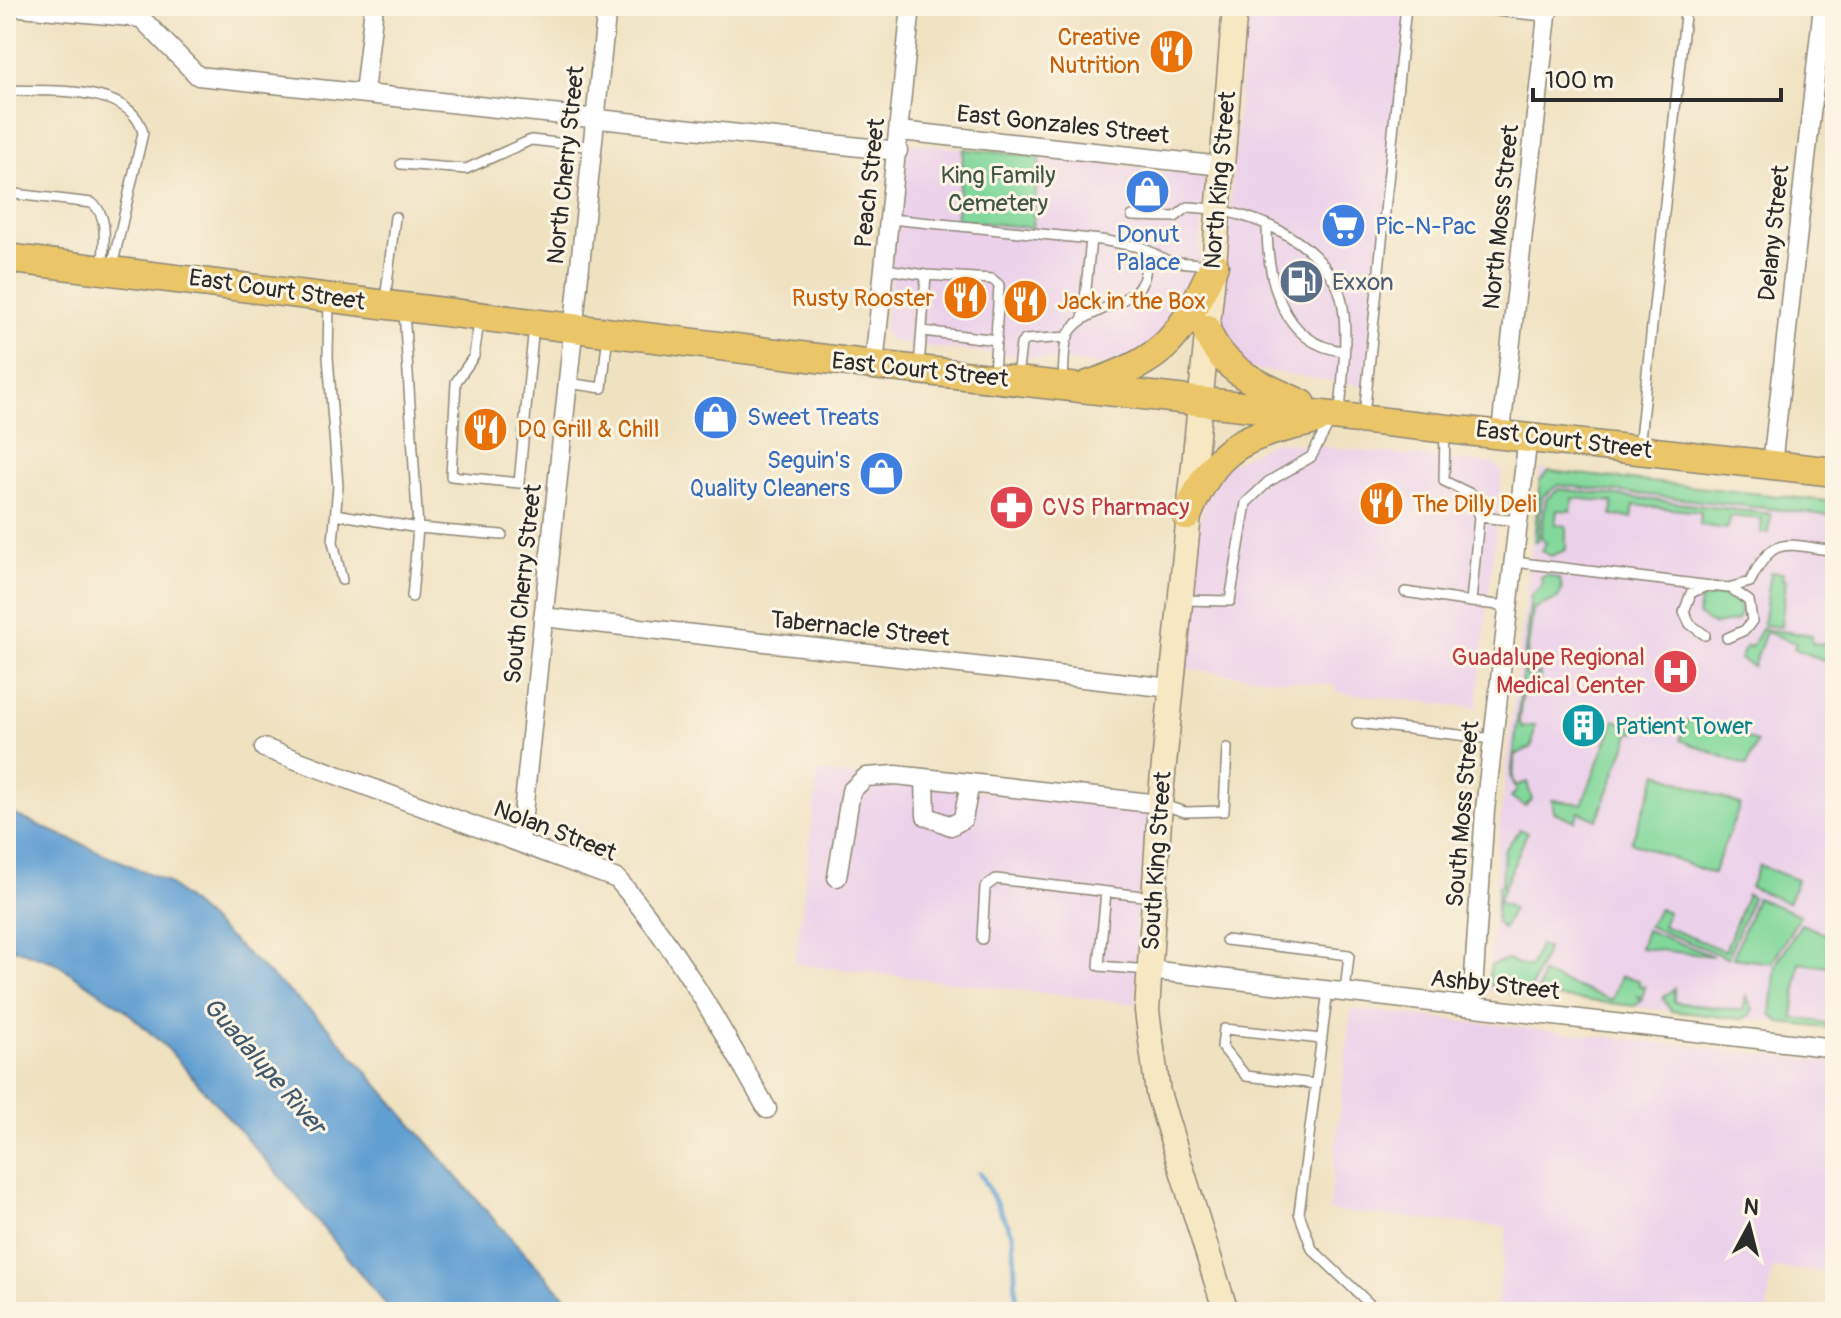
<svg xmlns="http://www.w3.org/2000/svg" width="1841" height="1318" viewBox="0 0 1841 1318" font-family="Pangolin,sans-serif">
	<rect width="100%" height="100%" fill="#fcf5e5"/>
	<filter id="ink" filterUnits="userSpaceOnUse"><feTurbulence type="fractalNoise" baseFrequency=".0125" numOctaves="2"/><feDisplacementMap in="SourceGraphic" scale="16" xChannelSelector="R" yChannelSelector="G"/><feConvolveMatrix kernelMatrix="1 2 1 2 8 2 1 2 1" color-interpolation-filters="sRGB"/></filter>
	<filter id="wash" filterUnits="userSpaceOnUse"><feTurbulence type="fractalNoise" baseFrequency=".006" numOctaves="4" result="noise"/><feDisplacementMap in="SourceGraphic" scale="32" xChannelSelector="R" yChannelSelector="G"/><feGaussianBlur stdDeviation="1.8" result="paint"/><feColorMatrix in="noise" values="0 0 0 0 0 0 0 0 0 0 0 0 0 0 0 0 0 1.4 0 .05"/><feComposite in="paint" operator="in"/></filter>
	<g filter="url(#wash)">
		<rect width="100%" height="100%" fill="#efe2c1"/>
		<path fill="#ecd1ea" d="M1247,6H1332L1409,14L1370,387L1247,368L1220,329Z
			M916,143L964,149L957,220L1032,228L1040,157L1199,175L1206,182L1197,282L1171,333L1110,366L901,344L888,339L884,331L904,147Z
			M1274,442L1494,464L1502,471L1477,708L1336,692V686L1185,669L1202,507L1216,471Z
			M1540,469L1835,501V1029L1488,991L1498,840Z
			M818,772L1148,811L1137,925L1136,1004L795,964Z
			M1351,1009L1835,1062V1272L1772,1268L1767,1312H1496L1507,1227L1329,1211Z"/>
		<path fill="#82d89b" stroke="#568263" stroke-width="2" d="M964,149L1040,157L1032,228L956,220Z
			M1549,471L1835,502V516L1558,485L1542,497L1538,541H1534L1540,480Z
			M1559,489L1771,514L1769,533H1761L1762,519L1729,516L1727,529L1700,525L1701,512L1634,505L1632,518L1612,515L1613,502L1573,498L1571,511L1557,510L1555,524L1566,526V550L1551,556L1542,551L1546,543L1541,538L1546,499Z
			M1771,572L1783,573L1782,580H1786L1781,627L1763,625Z
			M1548,575L1560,579L1562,590L1557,599L1533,609L1525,671L1528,678L1540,673L1539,689L1522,697L1519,721L1523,728L1535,725L1532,747L1515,755L1513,779L1516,786L1527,782L1532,800L1525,806L1511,797L1517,790L1511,778L1531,595L1542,586L1541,577Z
			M1720,595L1734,600L1741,610L1737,621L1714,625L1698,615L1700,600Z
			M1761,629L1812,635V643L1835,646V664L1794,649L1796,643L1766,632L1753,667L1740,659L1746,646L1751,647Z
			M1615,720L1637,729L1636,733L1631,732L1597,820L1579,812L1575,821L1554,812L1552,800L1582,804Z
			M1688,720L1712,724L1757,742L1747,766L1680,740Z
			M1658,773L1740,805L1713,874L1631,842Z
			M1520,829L1527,833L1498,902L1513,908L1503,929L1496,922L1498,886H1502L1504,851Z
			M1759,865L1797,880L1788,903L1750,887Z
			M1747,894L1752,897L1728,958L1648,926L1659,909L1668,912L1663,926L1725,951Z
			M1756,898L1800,915L1772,963L1733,958Z
			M1801,924L1833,937L1829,966L1799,963L1793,1018L1835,1024V1029L1781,1023L1771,1014L1776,964Z
			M1646,930L1713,956L1640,948Z
			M1539,945L1547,948L1530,990L1526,995L1494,989L1488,979L1491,965L1507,960L1530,968Z
			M1542,974L1612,1000L1621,976L1639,980V985L1645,987L1642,1001V997L1638,996L1641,1002L1634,1006L1537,995Z
			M1674,988V1002L1743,1011L1746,996L1753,1009L1750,1015L1742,1019L1671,1011L1663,998Z"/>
		<path fill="#619fd2" stroke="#46657e" stroke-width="2" d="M6,811L166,881L328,1027L496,1222L579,1312H392L291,1189L168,1049L123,1008L54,962L6,946Z"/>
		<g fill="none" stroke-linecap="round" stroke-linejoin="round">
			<path stroke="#619fd2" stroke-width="5" d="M980,1173L1013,1235L1017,1312"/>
		</g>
	</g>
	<g filter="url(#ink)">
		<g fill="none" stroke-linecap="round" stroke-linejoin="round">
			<defs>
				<path id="lane" d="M6,90C45,92 132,83 143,133L112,267
					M401,164L466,169L531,140L594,147
					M6,193L92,203C110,216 103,246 103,265
					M1132,216L1175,217L1188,207C1242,209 1308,232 1336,284C1352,314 1342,379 1340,413
					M890,219L1101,240L1141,247L1168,261L1209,265
					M1267,226C1267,277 1281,344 1343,351
					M885,269L926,275L919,366
					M926,275L992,279L999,285L994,375
					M329,301L328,357L338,486L333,542L342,580
					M385,301L395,217
					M404,311L418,528L412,597
					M1083,319L1091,239
					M479,321L474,356L456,382L451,476L519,483L534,325
					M923,331L997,340
					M1017,377L1021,344L1025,340L1068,337
					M1063,382C1064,368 1063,351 1067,338C1081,299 1166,311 1141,247
					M568,383L602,388L608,334
					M1364,416L1406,6
					M1445,430L1444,481L1471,494L1479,517L1471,602L1509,606
					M1639,448L1686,6
					M336,514L418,528L502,535
					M1479,517L1518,521
					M1514,562L1728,588L1750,582C1774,533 1785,545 1835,551
					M1704,587L1691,593L1684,612L1690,624L1705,635
					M1405,592L1471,602
					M1183,600L1230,601L1246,503L1268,482L1311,457L1331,420
					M1727,638L1745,630L1752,621L1749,601L1732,589
					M1357,723L1493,739
					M1163,805L1185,812L1224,811L1227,748
					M1106,892L1099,966L1149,970
					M982,939L985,887L996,879L1151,897
					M1226,940L1349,955L1345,992
					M1328,990L1299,1213L1312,1249L1378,1312
					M1316,1084L1246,1076L1222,1047L1224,1029L1322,1039
					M1835,1202L1831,1243L1835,1244"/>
				<path id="street" d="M10,6L141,18L198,76L898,151
					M1493,6L1548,12
					M364,93L374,6
					M900,131L1222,166
					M874,365L911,6
					M1501,432L1548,6
					M1772,465L1823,6
					M543,617L1171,688
					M264,748L617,879C675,944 724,1033 767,1109
					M925,778L926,816L951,826L963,819L970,783
					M520,842L607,6
					M837,877L851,791L866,777L896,775L1160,804
					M1149,970L1835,1048
					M1472,1006L1485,810L1528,436"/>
				<path id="secondary" d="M1226,1312L1158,1093L1147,1011L1160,804L1214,265L1235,6"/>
				<path id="primary" d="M6,258L874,365L1835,472
					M1206,329C1221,371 1265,388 1302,404
					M1088,385C1167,359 1180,338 1214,265
					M1187,516C1216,444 1244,436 1316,420"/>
			</defs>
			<use href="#lane" stroke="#8d8676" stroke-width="12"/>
			<use href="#street" stroke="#8d8676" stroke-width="21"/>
			<use href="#secondary" stroke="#8d8676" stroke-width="27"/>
			<use href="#primary" stroke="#8d8676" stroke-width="31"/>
			<use href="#lane" stroke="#fff" stroke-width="9"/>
			<use href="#street" stroke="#fff" stroke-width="18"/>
			<use href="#secondary" stroke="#f7e8c3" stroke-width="24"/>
			<use href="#primary" stroke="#ebc669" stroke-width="28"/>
		</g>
	</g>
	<defs>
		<symbol id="restaurant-disc" viewBox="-11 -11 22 22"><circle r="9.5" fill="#e8710a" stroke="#fcf5e5"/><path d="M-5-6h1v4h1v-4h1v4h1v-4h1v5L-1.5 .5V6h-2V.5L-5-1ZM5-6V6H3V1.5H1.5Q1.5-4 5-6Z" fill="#fff"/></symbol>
		<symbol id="shop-disc" viewBox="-11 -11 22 22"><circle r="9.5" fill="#3f7fe0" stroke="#fcf5e5"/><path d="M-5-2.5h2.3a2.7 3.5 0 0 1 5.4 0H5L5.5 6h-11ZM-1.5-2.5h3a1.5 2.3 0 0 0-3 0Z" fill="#fff"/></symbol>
		<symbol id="supermarket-disc" viewBox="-11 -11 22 22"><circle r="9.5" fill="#3f7fe0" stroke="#fcf5e5"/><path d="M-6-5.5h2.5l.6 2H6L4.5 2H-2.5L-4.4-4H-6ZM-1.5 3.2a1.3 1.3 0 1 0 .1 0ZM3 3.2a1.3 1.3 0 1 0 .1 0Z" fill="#fff"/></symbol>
		<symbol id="fuel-disc" viewBox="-11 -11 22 22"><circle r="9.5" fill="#5c6f8a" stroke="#fcf5e5"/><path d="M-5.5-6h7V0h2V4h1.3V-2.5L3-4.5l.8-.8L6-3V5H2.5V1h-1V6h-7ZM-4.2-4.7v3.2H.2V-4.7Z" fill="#fff"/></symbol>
		<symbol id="pharmacy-disc" viewBox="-11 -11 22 22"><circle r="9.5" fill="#e0444e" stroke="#fcf5e5"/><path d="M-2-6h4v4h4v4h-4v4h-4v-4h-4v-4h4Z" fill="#fff"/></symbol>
		<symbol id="hospital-disc" viewBox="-11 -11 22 22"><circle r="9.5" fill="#e0444e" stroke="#fcf5e5"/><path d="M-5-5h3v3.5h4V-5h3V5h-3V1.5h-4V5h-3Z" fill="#fff"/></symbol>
		<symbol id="building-disc" viewBox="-11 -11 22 22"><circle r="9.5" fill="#0f9aa8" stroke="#fcf5e5"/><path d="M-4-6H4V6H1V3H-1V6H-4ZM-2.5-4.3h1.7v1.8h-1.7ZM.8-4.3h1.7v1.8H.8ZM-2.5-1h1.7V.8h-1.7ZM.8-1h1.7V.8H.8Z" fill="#fff"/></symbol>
	</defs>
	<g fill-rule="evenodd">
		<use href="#restaurant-disc" x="1146" y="26" width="51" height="51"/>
		<use href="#shop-disc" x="1122" y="166" width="51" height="51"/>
		<use href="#supermarket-disc" x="1318" y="200" width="51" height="51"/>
		<use href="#fuel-disc" x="1276" y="256" width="51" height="51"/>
		<use href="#restaurant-disc" x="940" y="272" width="51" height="51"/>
		<use href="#restaurant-disc" x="1000" y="276" width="51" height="51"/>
		<use href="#shop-disc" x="690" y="392" width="51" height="51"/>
		<use href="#restaurant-disc" x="460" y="404" width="51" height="51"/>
		<use href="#shop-disc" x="856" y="448" width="51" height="51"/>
		<use href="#restaurant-disc" x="1356" y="478" width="51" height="51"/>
		<use href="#pharmacy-disc" x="986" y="482" width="51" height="51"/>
		<use href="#hospital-disc" x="1650" y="646" width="51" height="51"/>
		<use href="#building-disc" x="1558" y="700" width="51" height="51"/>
	</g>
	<g text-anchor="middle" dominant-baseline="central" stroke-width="6" stroke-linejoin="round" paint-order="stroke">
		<g font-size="24" fill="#c56008" stroke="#fcf5e5" text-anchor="start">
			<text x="1140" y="37" text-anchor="end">Creative<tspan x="1140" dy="28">Nutrition</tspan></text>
			<text x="934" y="298" text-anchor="end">Rusty Rooster</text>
			<text x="1057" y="301">Jack in the Box</text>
			<text x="517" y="429">DQ Grill &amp; Chill</text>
			<text x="1412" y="504">The Dilly Deli</text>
		</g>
		<g font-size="24" fill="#2b2b2b" stroke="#fcf5e5">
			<text transform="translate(1063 125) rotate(6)">East Gonzales Street</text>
			<text transform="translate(566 165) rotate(-84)">North Cherry Street</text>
			<text transform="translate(1220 180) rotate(-85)">North King Street</text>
			<text transform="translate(870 183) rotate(-84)">Peach Street</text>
			<text transform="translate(1501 217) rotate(-84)">North Moss Street</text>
			<text transform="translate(1774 233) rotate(-84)">Delany Street</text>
			<text transform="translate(277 290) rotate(8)">East Court Street</text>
			<text transform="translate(920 370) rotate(6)">East Court Street</text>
			<text transform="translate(1564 440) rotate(7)">East Court Street</text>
			<text transform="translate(523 584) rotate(-84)">South Cherry Street</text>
			<text transform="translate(860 629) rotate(6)">Tabernacle Street</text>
			<text transform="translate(1463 814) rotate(-85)">South Moss Street</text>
			<text transform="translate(555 831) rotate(21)">Nolan Street</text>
			<text transform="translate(1157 861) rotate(-86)">South King Street</text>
			<text transform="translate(1495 985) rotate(6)">Ashby Street</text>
		</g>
		<g font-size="24" fill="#415647" stroke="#fcf5e5">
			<text x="998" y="175">King Family<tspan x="998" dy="28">Cemetery</tspan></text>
		</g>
		<g font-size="24" fill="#366cbe" stroke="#fcf5e5" text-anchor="start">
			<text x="1375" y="226">Pic-N-Pac</text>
			<text x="1148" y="234" text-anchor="middle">Donut<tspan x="1148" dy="28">Palace</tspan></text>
			<text x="747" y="417">Sweet Treats</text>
			<text x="850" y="460" text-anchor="end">Seguin's<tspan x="850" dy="28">Quality Cleaners</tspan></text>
		</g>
		<g font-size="24" fill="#4e5e75" stroke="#fcf5e5" text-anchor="start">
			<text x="1332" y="282">Exxon</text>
		</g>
		<g font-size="24" fill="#be3a42" stroke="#fcf5e5" text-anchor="start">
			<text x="1042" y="507">CVS Pharmacy</text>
			<text x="1645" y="657" text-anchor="end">Guadalupe Regional<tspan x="1645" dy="28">Medical Center</tspan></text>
		</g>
		<g font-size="24" fill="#0d838f" stroke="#fcf5e5" text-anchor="start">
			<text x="1615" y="726">Patient Tower</text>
		</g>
		<g font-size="26" font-style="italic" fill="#41596e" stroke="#fcf5e5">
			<text transform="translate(264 1066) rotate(49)">Guadalupe River</text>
		</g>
	</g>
	<rect width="1841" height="1318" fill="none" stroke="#fcf5e5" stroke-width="32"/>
	<g transform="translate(1749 1226) rotate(7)" stroke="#fcf5e5" stroke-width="6" paint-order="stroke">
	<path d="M0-6L14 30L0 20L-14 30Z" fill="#2b2b2b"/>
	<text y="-12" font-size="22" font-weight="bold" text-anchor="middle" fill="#2b2b2b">N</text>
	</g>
	<path d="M1533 88v12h248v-12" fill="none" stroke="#2b2b2b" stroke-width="4"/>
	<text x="1545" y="88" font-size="24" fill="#2b2b2b" stroke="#fcf5e5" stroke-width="6" paint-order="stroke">100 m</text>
</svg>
